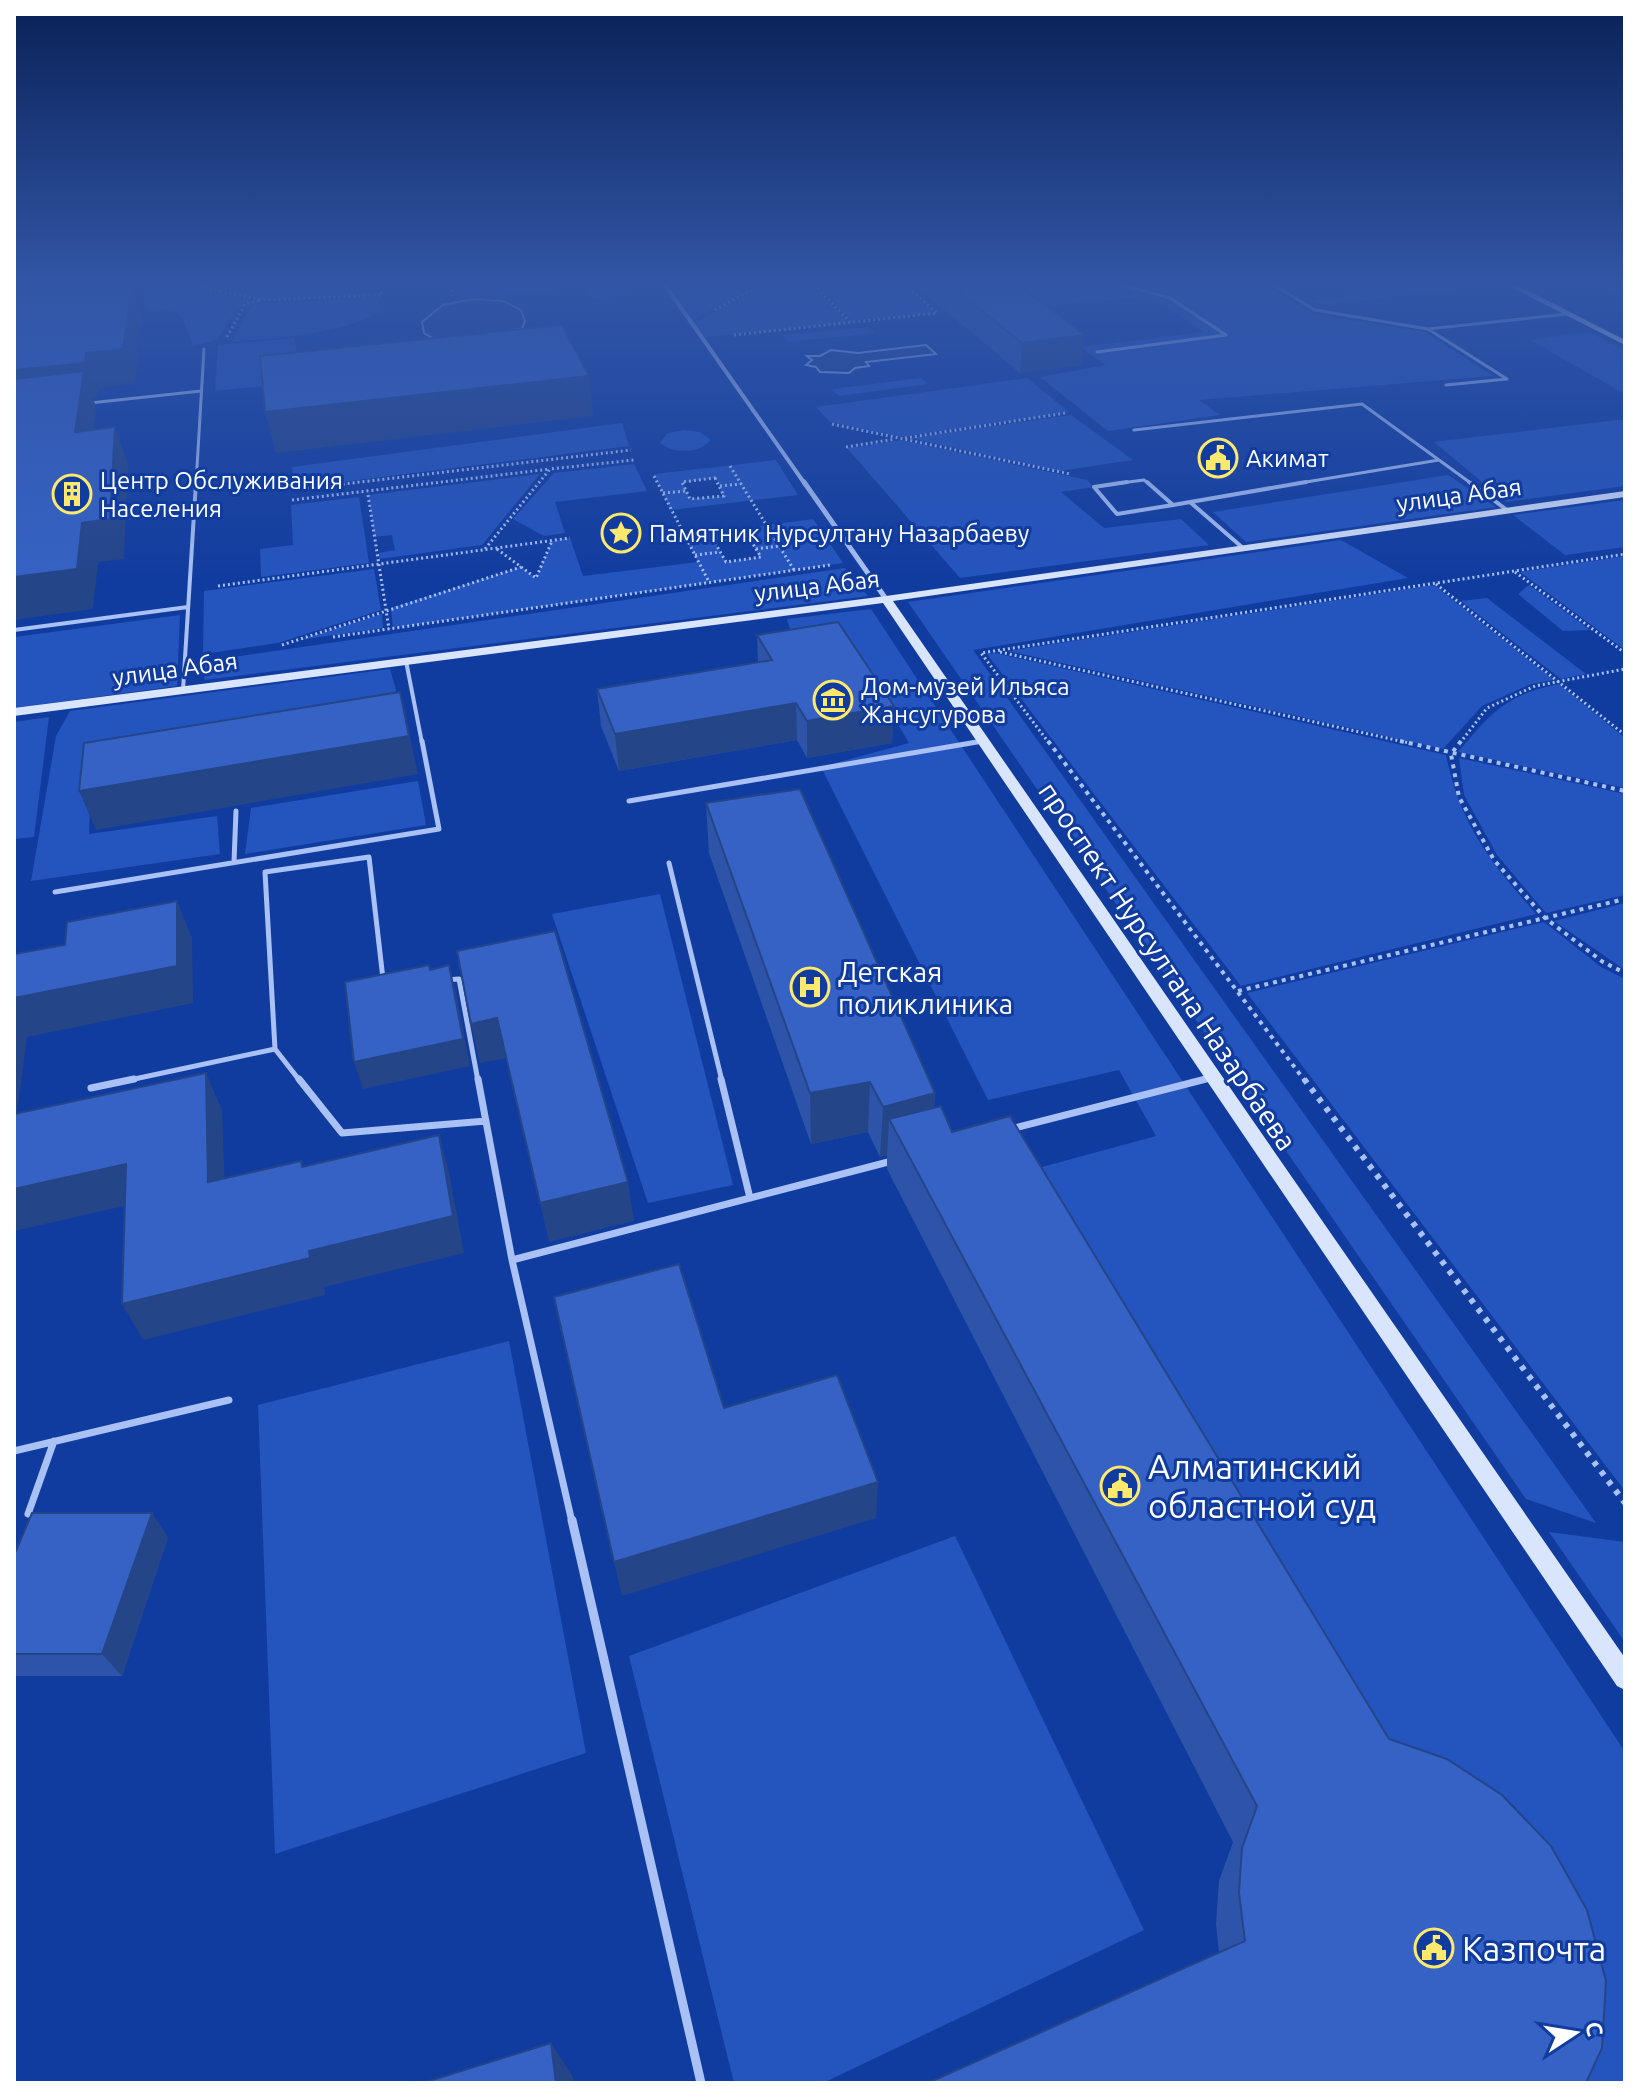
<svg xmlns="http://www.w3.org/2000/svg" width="1639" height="2097" viewBox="0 0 1639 2097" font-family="Ubuntu,sans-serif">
	<rect width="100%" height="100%" fill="#113c9f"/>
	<path fill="#2454be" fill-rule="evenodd" d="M170,285H171L253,300L240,304L217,340L193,346L183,319L172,309L148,311L144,294Z
		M190,285H378L382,295L262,300Z
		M455,285H623L628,295L592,298L585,286L459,298Z
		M710,285H757L693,320L671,289Z
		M764,285H812L847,322L705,337L693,324Z
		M818,285H902L933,313L853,321Z
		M1022,285H1263L1314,314L1425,332L1493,376L1199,400L1220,415L1108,431L1040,377L1106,365L1080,347L1204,332L1148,296L1046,306Z
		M1409,285H1485L1322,305L1312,301Z
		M377,297L381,312C334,335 284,337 232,342L252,305Z
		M869,327L875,333L788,342L783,335Z
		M1589,332L1625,350V394L1530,340Z
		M294,338L304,376L564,355L215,391L218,345Z
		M921,378L928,384L839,396L832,389Z
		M1027,378L1069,412L900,437L830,422L816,407Z
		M1071,415L1133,460L1060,471L910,438Z
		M1625,419V486L1506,502L1434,442Z
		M622,423L629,446L294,488L292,467Z
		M684,430L700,432L711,440C699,454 674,454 660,443L668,433Z
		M901,440L1087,480L1094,487L1061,492L1104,528L1181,519L1209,545L960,578L847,448Z
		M776,460L798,495L671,510L654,474ZM715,478L720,486H723L720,488L724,496L690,499L682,483Z
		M634,464L647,491L555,502L565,533L544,536L513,519L554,473Z
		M540,474L482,545L379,559L378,553L395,550L392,535L375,537L368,495Z
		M1448,475L1496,507L1246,542L1213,512Z
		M359,497L369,563L261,577L260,549L293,545L291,505Z
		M1625,500V547L1565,555L1513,515Z
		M813,519L843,563L393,628L391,608L521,567L536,578L552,541L570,538L583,576L698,562L685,536ZM747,536L760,557L726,562L714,541Z
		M1341,540L1408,578L973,650L1596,1523L1526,1499L908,602Z
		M1625,556V650L1520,572Z
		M845,568L868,596L205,680L199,662Z
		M374,569L381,610L278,643L203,654L204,591Z
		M1434,585L1554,680L1531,684L1482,706L1443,749L1008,651Z
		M1529,585L1590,630L1563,631L1518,594Z
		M1487,598L1586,674L1561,679L1461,601Z
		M871,609L1625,1752V2083H1576L1379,1737L1020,1173L1156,1136L1119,1070L988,1100L821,767L909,743L850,644L797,653L787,619Z
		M382,614L383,628L299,640Z
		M180,615L177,686L14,708V637Z
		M995,653L1446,755C1460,825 1490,861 1536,914L1241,986L987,654Z
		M390,669L406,725L91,776L89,834L217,816L220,854L31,881L56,736L70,711Z
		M1559,684L1625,738V788L1458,752C1491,713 1505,695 1559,684Z
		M49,717L34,837L14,839V722Z
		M1459,758L1625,794V895L1546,913L1497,855L1464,795Z
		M418,781L426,825L245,854L251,808Z
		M660,894L733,1185L648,1203L552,914Z
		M1625,903V970L1554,921Z
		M1544,922L1601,967L1625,979V1491L1247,993Z
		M509,1341L586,1753L275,1854L258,1405Z
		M1549,1532L1625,1542V1642Z
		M955,1536L1144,1930L823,2083H734L629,1656Z"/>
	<path fill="#1f3e8a" stroke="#9bb9f8" stroke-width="2" d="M473,299L503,301L521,310L525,321L522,329L438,341L424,333L422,322L443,305Z
		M926,345L936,354L866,362L869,366L855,368L849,373L820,372L816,367L806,365L812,360L807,356H820L831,350L858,353Z"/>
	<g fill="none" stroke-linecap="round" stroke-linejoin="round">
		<path stroke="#a9c1f5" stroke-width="3" stroke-dasharray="2 3" stroke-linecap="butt" d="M190,285L262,300L382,295L378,285
			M450,285L453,296
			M814,285L850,322
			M715,310L760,285
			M734,335L937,313L905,285
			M227,337L245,304L261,300
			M832,424L1070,474
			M905,438L1066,413
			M846,447L895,439
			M730,466L794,570
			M654,476L709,582
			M715,478L724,496L690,499L682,482Z
			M720,486L741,484
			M293,490L631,450
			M663,493L686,491
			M368,495L389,629
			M292,500L550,469
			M748,536L761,557L726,562L714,541Z
			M485,549L550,469L634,460
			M497,549L536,578L552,541
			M756,549L779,546
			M695,555L720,552
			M1515,572L1625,653
			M1436,584L1625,735
			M218,586L570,538
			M333,637L830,565
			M282,645L521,567
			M1000,652L1409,743
			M1049,743L981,653L1625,554
			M1460,743L1487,708L1535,686L1625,669"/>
		<path stroke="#a9c1f5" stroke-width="4" stroke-dasharray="4 5" stroke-linecap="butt" d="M1048,741L1305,1081
			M1400,741L1625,791
			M1461,741L1451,754L1459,797L1494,860L1545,918L1603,962L1625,973
			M1238,991L1625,899"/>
		<path stroke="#a9c1f5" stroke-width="6" stroke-dasharray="5 7" stroke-linecap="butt" d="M1304,1079L1625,1503"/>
		<path stroke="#a9c1f5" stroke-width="3" d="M1274,285L1315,310L1428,329
			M1097,352L1226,335L1170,298L1123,285
			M1446,385L1507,379L1428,329L1567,314
			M90,403L201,391
			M1134,430L1362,404L1472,484
			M196,484L204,349
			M1113,484L1144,480L1149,484
			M1294,484L1439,460"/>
		<path stroke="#a9c1f5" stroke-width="4" d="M1127,482L1094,487L1117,514L1173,505
			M1147,482L1173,505
			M1469,482L1507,510
			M1190,502L1243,548
			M1173,505L1306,482
			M14,630L188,607
			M406,661L422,743
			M183,690L196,482
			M971,743L983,741"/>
		<path stroke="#a9c1f5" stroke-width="5" d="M629,801L983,741
			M234,862L236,811
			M669,863L722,1081
			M55,892L439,829L422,741
			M446,980L459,979L478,1081
			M125,1081L275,1049
			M300,1081L275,1049L265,872L369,857L383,979
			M1198,1081L1213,1077"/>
		<path stroke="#a9c1f5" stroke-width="7" d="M299,1079L342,1133L486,1121
			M478,1079L512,1260L572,1522
			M721,1079L750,1198
			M91,1088L134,1079
			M1011,1129L1206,1079
			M512,1260L892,1161
			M14,1451L229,1400
			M28,1514L54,1441"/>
		<path stroke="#a9c1f5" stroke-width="9" d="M572,1520L701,2083"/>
		<path stroke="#a9c1f5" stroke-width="4" d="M665,285L805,484"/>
		<path stroke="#a9c1f5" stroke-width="5" d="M804,482L886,599"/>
		<path fill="#d9e4fd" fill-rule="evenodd" d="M1507,285H1517L1625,340V345Z
			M1625,491V497L893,601L1625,1658V1690L1617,1686L883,603L14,716V708L886,596Z"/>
	</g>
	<path fill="#2e54a9" d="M915,285H1017L1085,335L1081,365L1020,373Z
		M1599,285H1625V297Z
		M757,635L894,706L892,743L807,758L797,740L619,771L601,726L597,689L758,662Z
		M706,803L935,1093L934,1107L1389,1739L1551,1846L1219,1952L1216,1924L1219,1881L1233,1842L887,1169V1155L880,1157L868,1132L811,1144L709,853Z
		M168,1537L122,1676H14V1551Z"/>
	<path fill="#254589" d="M14,285H132L142,316L135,384L98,388L97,398H93L96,407L89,469L14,391Z
		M1085,335L1081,365L1020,373L1022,343Z
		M589,376L593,416L276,453L265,412Z
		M115,427L128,464L124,559L98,562L93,609L14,620V577L82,523Z
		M400,692L418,774L96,830L79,791Z
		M796,703L797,740L619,771L615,734Z
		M894,706L892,743L807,758V721Z
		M177,901L192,938L193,1003L27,1037L14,1135V998Z
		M449,965L456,992L470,1066L363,1089L354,1062Z
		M497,1018L506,1058L480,1063L471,1024Z
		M206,1073L222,1110L226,1219L208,1182Z
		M870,1082L868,1132L811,1144L810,1093Z
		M935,1093L931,1144L889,1119L887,1155L880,1157L883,1107Z
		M439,1135L449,1172L464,1253L324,1287L325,1295L143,1340L122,1304L309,1251Z
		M126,1164L146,1201L14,1231V1189Z
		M628,1182L634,1221L549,1242L540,1203Z
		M878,1482L876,1518L622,1596L614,1562Z
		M152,1513L168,1537L122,1676L102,1654Z
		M551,2043L573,2077L574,2083H556Z"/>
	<path fill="#3562c4" stroke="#254589" stroke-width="2" d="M47,285H132L123,349L86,353L85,363L14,370V288Z
		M951,285H1017L1085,335L1022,343Z
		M562,325L589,376L265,412L260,356Z
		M84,371L75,432L115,427L110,519L82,523L77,569L14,577V379Z
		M838,622L894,706L807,721L796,703L615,734L597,689L772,660L757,635Z
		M400,692L409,736L79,791L84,743Z
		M800,789L935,1093L883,1107L870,1082L810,1093L706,803Z
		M177,901V966L14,998V954L65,945L67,922Z
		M555,931L628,1182L540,1203L497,1018L471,1024L457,951Z
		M429,965L430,970L449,965L463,1039L354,1062L345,982Z
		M206,1073L208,1182L301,1161L302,1167L439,1135L453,1216L309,1251L310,1258L122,1304L126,1164L14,1189V1114Z
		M941,1106L952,1132L1010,1116L1389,1739L1447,1759L1502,1795L1551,1846L1587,1910L1606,1981L1602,2048L1586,2083H928L1245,1941L1239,1893L1242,1848L1257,1806L889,1119Z
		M679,1264L724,1408L837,1375L878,1482L614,1562L554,1297Z
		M32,1513H152L102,1654H14V1551H16Z
		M551,2043L556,2083H423Z"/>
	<linearGradient id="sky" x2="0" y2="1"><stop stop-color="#092157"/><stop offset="0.49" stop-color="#3256a6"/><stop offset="1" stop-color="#3256a6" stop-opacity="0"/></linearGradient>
	<rect width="1639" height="579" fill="url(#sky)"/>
	<defs>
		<symbol id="civic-ring" viewBox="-11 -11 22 22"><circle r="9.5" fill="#113c9f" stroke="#ffe96d" stroke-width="1.5"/><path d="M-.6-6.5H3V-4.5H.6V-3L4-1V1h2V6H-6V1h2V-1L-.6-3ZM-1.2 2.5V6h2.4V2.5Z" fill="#ffe96d"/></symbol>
		<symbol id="building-ring" viewBox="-11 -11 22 22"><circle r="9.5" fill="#113c9f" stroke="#ffe96d" stroke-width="1.5"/><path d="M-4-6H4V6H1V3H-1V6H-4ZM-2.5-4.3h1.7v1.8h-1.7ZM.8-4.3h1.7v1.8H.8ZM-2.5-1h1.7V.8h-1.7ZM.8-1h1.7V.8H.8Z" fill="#ffe96d"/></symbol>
		<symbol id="sight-ring" viewBox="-11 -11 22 22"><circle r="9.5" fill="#113c9f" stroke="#ffe96d" stroke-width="1.5"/><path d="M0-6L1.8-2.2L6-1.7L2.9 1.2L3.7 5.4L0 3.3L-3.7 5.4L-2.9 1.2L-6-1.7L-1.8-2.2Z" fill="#ffe96d"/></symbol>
		<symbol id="museum-ring" viewBox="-11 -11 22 22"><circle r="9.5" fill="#113c9f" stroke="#ffe96d" stroke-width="1.5"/><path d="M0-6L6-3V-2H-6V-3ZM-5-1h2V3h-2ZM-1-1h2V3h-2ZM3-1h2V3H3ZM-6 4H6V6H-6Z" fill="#ffe96d"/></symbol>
		<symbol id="hospital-ring" viewBox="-11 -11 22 22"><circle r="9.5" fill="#113c9f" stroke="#ffe96d" stroke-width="1.5"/><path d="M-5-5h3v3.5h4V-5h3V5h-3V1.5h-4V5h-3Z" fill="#ffe96d"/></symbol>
	</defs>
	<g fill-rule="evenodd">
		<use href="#civic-ring" x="1196" y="436" width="44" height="44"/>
		<use href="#building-ring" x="50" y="472" width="44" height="44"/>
		<use href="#sight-ring" x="599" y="511" width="44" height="44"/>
		<use href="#museum-ring" x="811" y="678" width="44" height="44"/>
		<use href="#hospital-ring" x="788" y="965" width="44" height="44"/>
		<use href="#civic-ring" x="1098" y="1464" width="44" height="44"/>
		<use href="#civic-ring" x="1412" y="1926" width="44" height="44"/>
	</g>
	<g text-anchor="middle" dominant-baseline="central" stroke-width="6" stroke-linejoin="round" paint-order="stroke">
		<g font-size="24" fill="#fff" stroke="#113c9f" text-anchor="start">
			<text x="1246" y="458">Акимат</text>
			<text x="100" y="480">Центр Обслуживания<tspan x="100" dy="28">Населения</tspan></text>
			<text x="649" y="533">Памятник Нурсултану Назарбаеву</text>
			<text x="861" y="686">Дом-музей Ильяса<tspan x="861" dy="28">Жансугурова</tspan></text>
		</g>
		<g font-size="24" fill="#fff" stroke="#113c9f">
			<text transform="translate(1459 495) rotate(-8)">улица Абая</text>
			<text transform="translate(817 586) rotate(-7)">улица Абая</text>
			<text transform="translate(175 669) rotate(-8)">улица Абая</text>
		</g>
		<g font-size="28" fill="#fff" stroke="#113c9f">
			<text transform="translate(1168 966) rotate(56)">проспект Нурсултана Назарбаева</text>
		</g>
		<g font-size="28" fill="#fff" stroke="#113c9f" text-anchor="start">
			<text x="838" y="971">Детская<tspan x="838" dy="32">поликлиника</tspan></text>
		</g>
		<g font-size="34" fill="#fff" stroke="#113c9f" text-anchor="start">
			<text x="1148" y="1466">Алматинский<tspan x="1148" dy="39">областной суд</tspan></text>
			<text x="1462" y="1948">Казпочта</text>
		</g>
	</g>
	<rect width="1639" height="2097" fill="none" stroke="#ffffff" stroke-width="32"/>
	<g transform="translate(1575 2033) rotate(78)" stroke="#113c9f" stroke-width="6" paint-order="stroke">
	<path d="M0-6L14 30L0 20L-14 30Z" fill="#ffffff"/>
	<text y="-12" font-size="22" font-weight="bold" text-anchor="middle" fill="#ffffff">С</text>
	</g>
</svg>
